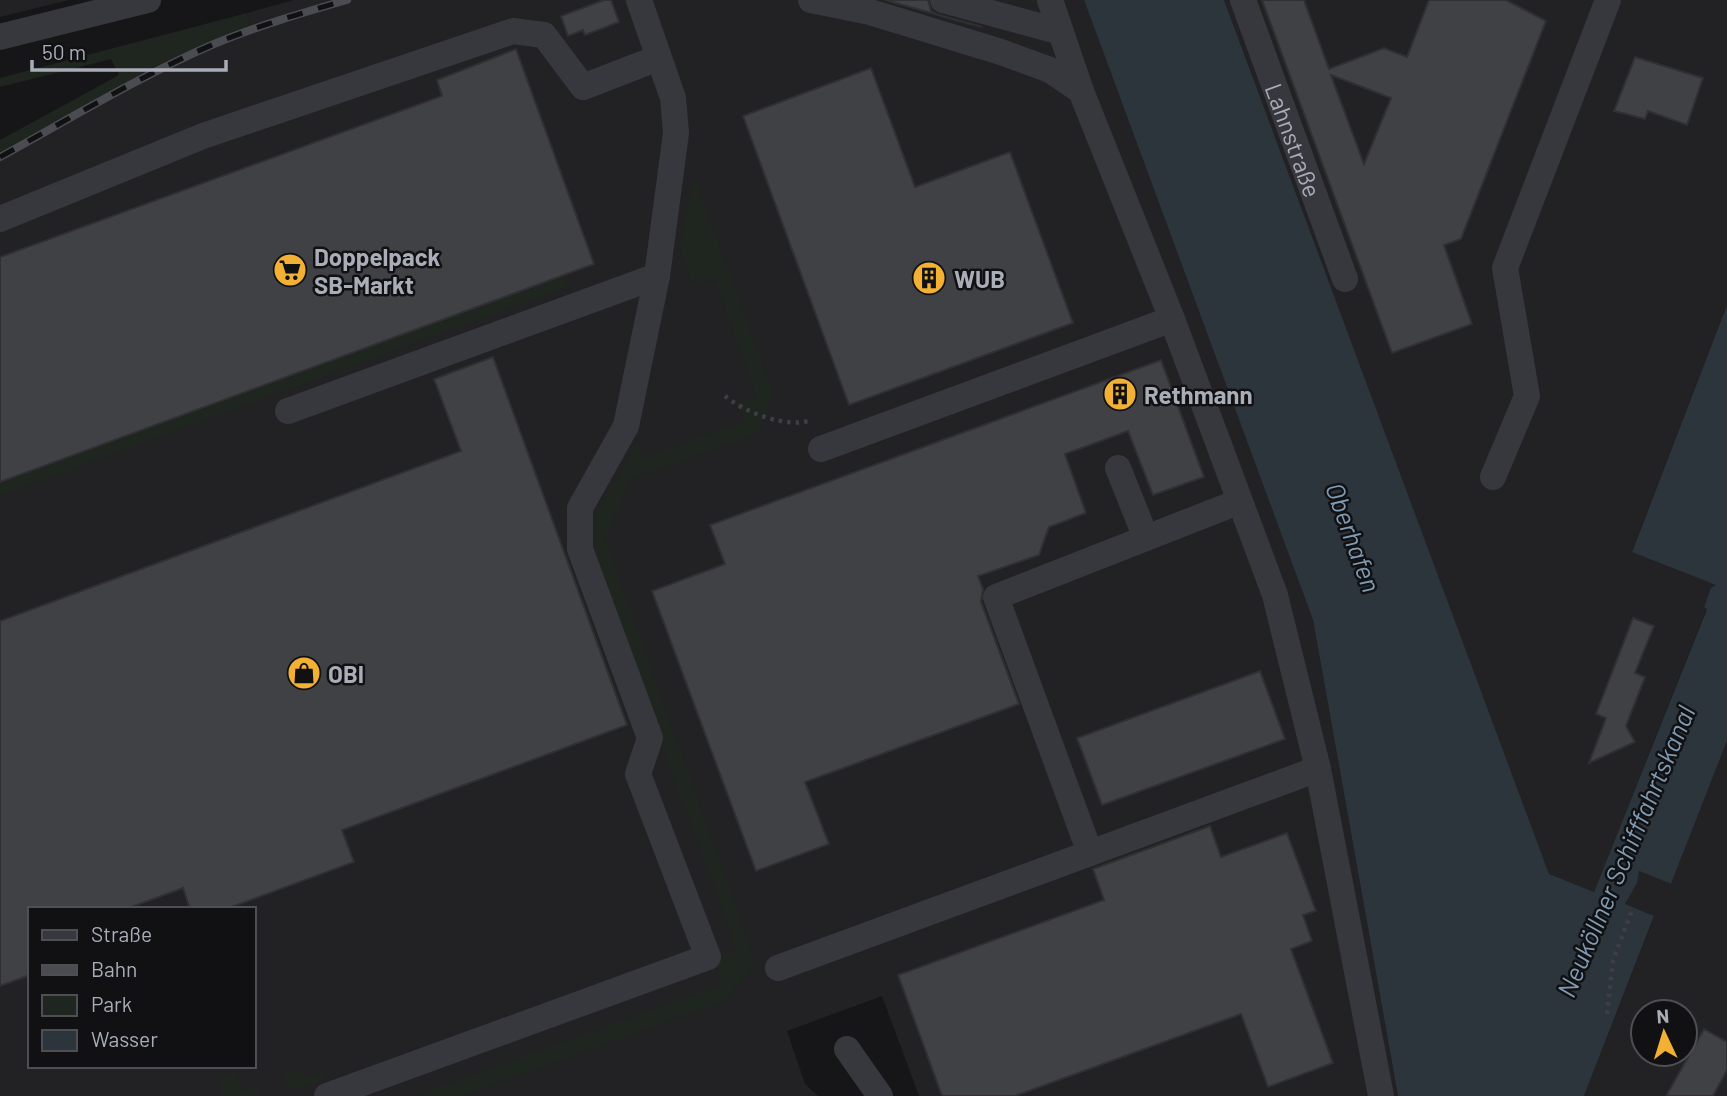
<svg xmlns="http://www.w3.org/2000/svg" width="1727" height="1096" viewBox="0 0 1727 1096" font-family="Barlow,sans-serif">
	<rect width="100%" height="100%" fill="#161618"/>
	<path fill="#222225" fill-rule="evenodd" d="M0,0H69L0,17Z
		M294,0H1084L1313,620L1398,1096H919L882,996L787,1031L805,1084L818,1096H0V152L155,66L250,25L247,13ZM30,909H254V1066H30Z
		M1224,0H1727V305L1632,551L1716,584L1710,592L1704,607L1707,608L1594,892L1549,875Z
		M1727,741V1096H1584L1654,917L1625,905L1639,871L1671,884ZM1643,1012H1685V1054H1643Z"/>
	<path fill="#1e261f" d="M247,13L250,25L155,66L0,152V140L119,75L111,59L0,87V78Z
		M694,176L773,393L758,434L632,479L605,538L756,963L725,1001L464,1096H414L722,984L714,959L737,951L592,555L591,522L638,442L644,457L745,421L739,402L756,396L715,279L692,286L679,245Z
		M564,275L568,287L0,496V482Z
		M301,1069L304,1078L323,1072L322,1081L298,1089L288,1088L283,1075Z
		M236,1073L243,1091L259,1085L260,1093L254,1096H223L217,1079Z"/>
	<path fill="#2c353c" d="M1084,0H1224L1549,874L1594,892L1707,609L1704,607L1711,588L1716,585L1632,552L1727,305V741L1671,884L1639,871L1637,883L1625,904L1654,916L1584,1096H1398L1313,620Z"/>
	<path fill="#404145" stroke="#303034" stroke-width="2" fill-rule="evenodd" d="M604,0H611L619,22L585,35L583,30L568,36L561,16Z
		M885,0H928L931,11L938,15L982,27Z
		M1262,0H1304L1329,69L1384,48L1407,57L1429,0H1506L1546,21L1461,239L1444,245L1472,324L1392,353ZM1331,75L1391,98L1364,164L1332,78Z
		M516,49L594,264L0,482V257L442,96L437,80Z
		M1635,57L1703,78L1687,125L1648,111L1645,119L1614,111Z
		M871,68L915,187L1010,152L1073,323L849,405L743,116Z
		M493,357L627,725L342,830L354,862L226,909H190L183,888L126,909H30V975L0,986V621L461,451L434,379Z
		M1161,360L1204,477L1153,495L1128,431L1065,454L1086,513L1049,527L1039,555L978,576L983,589L981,602L1019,704L805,782L829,844L756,871L652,591L725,564L710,525Z
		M1633,618L1654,626L1635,673L1645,677L1626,726L1635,742L1589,763L1606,718L1596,714Z
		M1260,671L1285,739L1102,805L1077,738Z
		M1210,826L1221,857L1287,833L1316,911L1303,915L1312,941L1291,949L1333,1063L1268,1087L1241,1014L1015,1096H942L898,975L1104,900L1093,869Z
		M1704,1029L1727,1042V1070L1713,1096H1666Z"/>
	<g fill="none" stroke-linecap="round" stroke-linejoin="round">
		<path stroke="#3d3f44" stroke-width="4.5" stroke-dasharray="3.5 5" stroke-linecap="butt" d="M725,396C744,412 787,429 811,420
			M1607,1014L1613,960L1633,908"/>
		<g stroke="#37383d" stroke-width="26">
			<path d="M811,0L870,12L1001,52L1050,70L1081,91"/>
			<path d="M943,0L1061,32"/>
			<path id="s1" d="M1243,0L1345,279"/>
			<path d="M0,37L148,0"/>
			<path d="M0,219L203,136L513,31L544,35L583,87L658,58"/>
			<path d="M288,411L657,276"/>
			<path d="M821,449L1172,319L1081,91L1050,0"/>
			<path d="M1118,468L1146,538"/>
			<path d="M1493,477L1527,396L1505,268L1608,0"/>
			<path d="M1318,769L1381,1096"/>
			<path d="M1090,853L996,597L1238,502"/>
			<path d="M778,968L1318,769L1275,595L1172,319"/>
			<path d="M847,1049L880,1096"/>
			<path d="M327,1096L708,957L638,774L650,738L580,549V508L626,426L657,276L676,133L673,98L639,0"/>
		</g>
		<defs>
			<path id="rail" d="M0,157C71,118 140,76 214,44C257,26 302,13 347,0"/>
		</defs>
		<use href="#rail" stroke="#4a4c52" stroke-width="8"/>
		<use href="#rail" stroke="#111113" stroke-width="5" stroke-dasharray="16" stroke-linecap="butt"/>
	</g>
	<defs>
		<symbol id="supermarket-disc" viewBox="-11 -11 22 22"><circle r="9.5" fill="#f2b134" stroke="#111113"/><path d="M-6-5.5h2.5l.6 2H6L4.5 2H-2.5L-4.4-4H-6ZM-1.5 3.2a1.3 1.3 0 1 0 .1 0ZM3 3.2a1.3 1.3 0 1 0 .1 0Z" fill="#111"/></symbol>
		<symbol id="building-disc" viewBox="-11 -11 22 22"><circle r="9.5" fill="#f2b134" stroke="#111113"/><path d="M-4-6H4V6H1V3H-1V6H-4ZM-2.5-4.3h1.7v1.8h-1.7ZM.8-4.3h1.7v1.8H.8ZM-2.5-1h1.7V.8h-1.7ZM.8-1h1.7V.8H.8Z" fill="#111"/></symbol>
		<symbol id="shop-disc" viewBox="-11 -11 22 22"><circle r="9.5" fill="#f2b134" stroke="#111113"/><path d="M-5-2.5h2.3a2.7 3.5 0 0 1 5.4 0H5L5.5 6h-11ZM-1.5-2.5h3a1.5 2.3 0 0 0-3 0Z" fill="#111"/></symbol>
	</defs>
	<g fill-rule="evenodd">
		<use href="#supermarket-disc" x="271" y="251" width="38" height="38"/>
		<use href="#building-disc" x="910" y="259" width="38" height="38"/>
		<use href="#building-disc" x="1101" y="375" width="38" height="38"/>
		<use href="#shop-disc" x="285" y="654" width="38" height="38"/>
	</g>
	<g text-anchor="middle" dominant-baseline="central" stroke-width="5" stroke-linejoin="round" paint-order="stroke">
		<g font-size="24" fill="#a8adb8" stroke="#111113">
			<text stroke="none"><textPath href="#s1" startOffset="149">Lahnstraße</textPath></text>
		</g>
		<g font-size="24" font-weight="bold" fill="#a8adb8" stroke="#111113" text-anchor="start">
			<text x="314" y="256">Doppelpack<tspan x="314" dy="28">SB-Markt</tspan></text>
			<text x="954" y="278">WUB</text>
			<text x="1144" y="394">Rethmann</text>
			<text x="328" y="673">OBI</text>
		</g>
		<g font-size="26" font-style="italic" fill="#7f9bb3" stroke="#111113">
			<text transform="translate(1354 537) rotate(70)">Oberhafen</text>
			<text transform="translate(1625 851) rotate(-67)">Neuköllner Schifffahrtskanal</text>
		</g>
	</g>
	<rect x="28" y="907" width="228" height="161" fill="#111113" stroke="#4d4f55" stroke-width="2"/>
	<rect x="42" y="930" width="35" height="10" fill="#37383d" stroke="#4d4f55" stroke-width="2"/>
	<text x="91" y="942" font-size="21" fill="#a8adb8">Straße</text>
	<rect x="42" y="965" width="35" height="10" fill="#4a4c52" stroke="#4d4f55" stroke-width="2"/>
	<text x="91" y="977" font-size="21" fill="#a8adb8">Bahn</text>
	<rect x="42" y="995" width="35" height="21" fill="#1e261f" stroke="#4d4f55" stroke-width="2"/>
	<text x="91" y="1012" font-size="21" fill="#a8adb8">Park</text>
	<rect x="42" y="1030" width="35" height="21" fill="#2c353c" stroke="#4d4f55" stroke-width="2"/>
	<text x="91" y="1047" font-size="21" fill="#a8adb8">Wasser</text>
	<g transform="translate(1664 1033) rotate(356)"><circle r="33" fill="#111113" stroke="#4d4f55" stroke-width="2"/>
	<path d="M0-5L12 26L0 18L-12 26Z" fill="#f2b134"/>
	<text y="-10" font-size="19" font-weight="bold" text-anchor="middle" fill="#a8adb8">N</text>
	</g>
	<path d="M32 60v10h194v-10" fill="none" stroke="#a8adb8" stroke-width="3.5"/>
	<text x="42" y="60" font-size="21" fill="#a8adb8" stroke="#111113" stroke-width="5" paint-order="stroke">50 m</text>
</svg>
